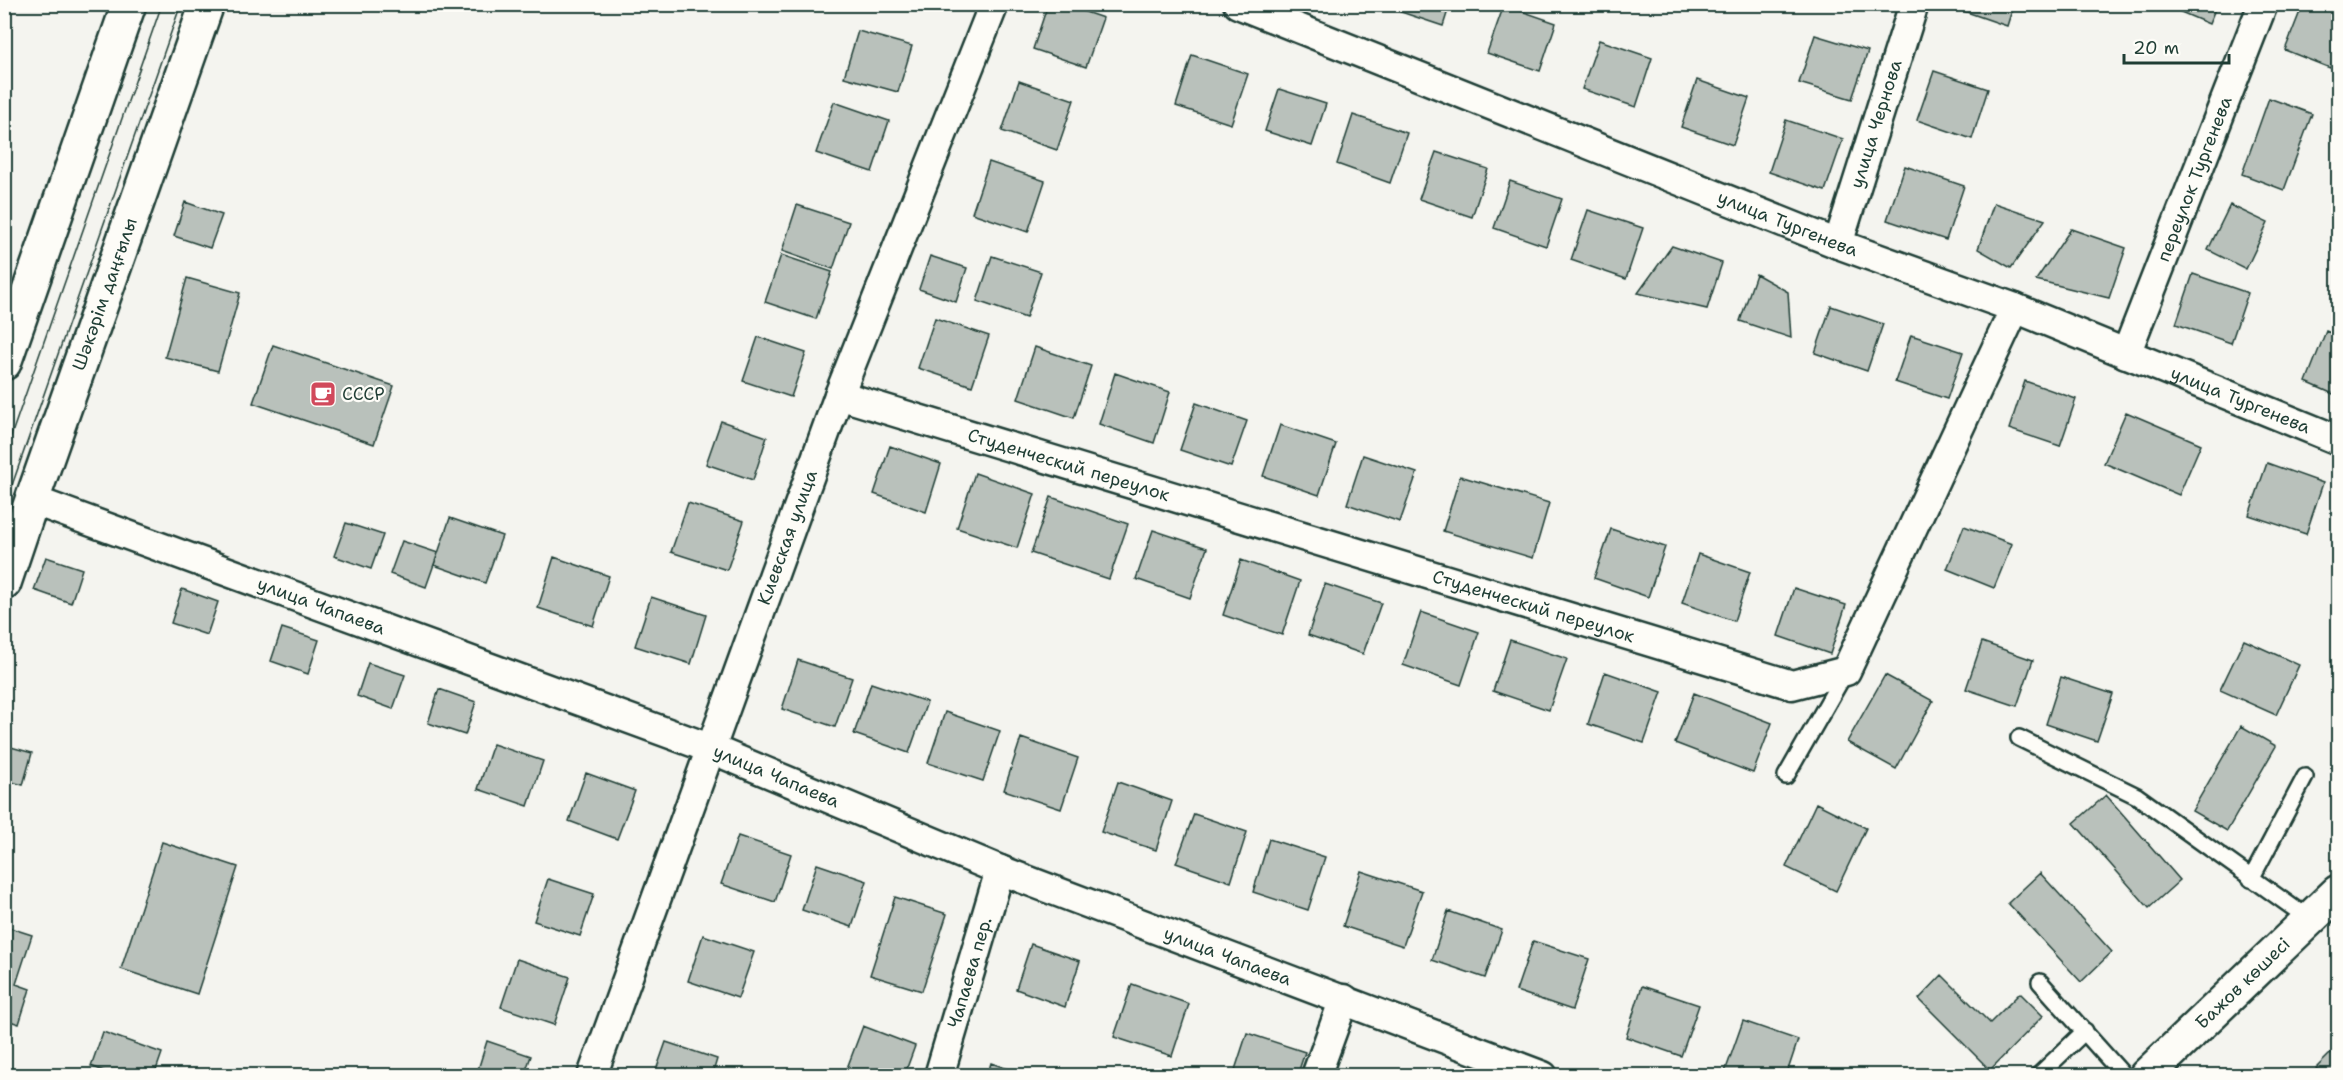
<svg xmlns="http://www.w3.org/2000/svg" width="2343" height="1080" viewBox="0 0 2343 1080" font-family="'Shantell Sans',sans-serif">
	<rect width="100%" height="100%" fill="#f4f4ef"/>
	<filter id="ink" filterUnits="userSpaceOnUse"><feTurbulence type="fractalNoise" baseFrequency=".0167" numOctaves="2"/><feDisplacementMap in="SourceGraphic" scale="12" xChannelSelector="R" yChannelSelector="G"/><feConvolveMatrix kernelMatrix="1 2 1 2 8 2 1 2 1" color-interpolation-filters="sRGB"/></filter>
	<g filter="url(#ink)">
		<path fill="#b9c1bb" stroke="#1f3d34" stroke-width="1.5" d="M1048,4H1062L1103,18L1086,67L1033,49Z
			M1397,4H1450L1443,26L1395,10Z
			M1960,4H2014L2007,26L1958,9Z
			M2162,4H2217L2209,24Z
			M2303,4H2338V47L2330,68L2285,50Z
			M1504,5L1556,23L1540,71L1487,53Z
			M858,31L912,46L898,92L844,77Z
			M1815,35L1868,51L1852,99L1799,83Z
			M1599,40L1652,58L1636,107L1582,89Z
			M1192,55L1248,74L1231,124L1176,106Z
			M1934,71L1988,89L1972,139L1917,120Z
			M1697,80L1749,98L1733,145L1681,127Z
			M1019,81L1074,100L1057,150L1002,131Z
			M1279,89L1326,104L1312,146L1265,131Z
			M2269,98L2312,114L2284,190L2242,174Z
			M834,102L889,121L872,172L816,153Z
			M1353,115L1407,133L1390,183L1337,164Z
			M1786,120L1843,139L1825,191L1769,172Z
			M1436,152L1488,169L1472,217L1419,199Z
			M989,162L1045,181L1028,232L972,213Z
			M1905,166L1964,186L1946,240L1887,220Z
			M1510,181L1562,199L1546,246L1494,228Z
			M185,202L222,215L210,248L174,236Z
			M1994,203L2045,220L2011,268L1978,249Z
			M797,205L849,222L833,269L782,251Z
			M2230,205L2268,223L2246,269L2208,250Z
			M1588,210L1643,228L1626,279L1571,260Z
			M2071,229L2126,248L2109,298L2036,280Z
			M1672,246L1722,263L1707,309L1638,293Z
			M781,255L832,272L816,319L765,302Z
			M930,256L967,268L956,302L919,289Z
			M992,256L1041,272L1026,318L977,301Z
			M1756,274L1788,292L1791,338L1740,321Z
			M2193,274L2248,293L2231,343L2176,324Z
			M187,278L240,293L218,371L165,357Z
			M1831,306L1883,324L1867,371L1815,353Z
			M935,318L989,336L972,386L918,368Z
			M2326,331L2338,336V396L2306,382Z
			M1911,335L1963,352L1947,399L1895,382Z
			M758,337L806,353L791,397L743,381Z
			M273,345L394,386L374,444L253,403Z
			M1035,347L1091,366L1074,418L1018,399Z
			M1115,373L1170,392L1154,443L1099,424Z
			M2025,381L2076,399L2060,446L2009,429Z
			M1196,403L1247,421L1231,467L1180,450Z
			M2126,412L2201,444L2179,495L2104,463Z
			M721,421L767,437L753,480L706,464Z
			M1280,425L1336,444L1319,495L1263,476Z
			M890,446L941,464L926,512L874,494Z
			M1363,455L1417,473L1400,522L1347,504Z
			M2267,463L2323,483L2306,534L2249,515Z
			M975,473L1035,494L1017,548L957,528Z
			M1460,476L1549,503L1533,558L1443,531Z
			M1051,497L1128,524L1109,579L1031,553Z
			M688,503L744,521L727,570L671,552Z
			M450,518L502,536L485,583L434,565Z
			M346,523L383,535L371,569L334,556Z
			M1964,526L2012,544L1994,588L1947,569Z
			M1611,529L1665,547L1648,597L1594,578Z
			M1153,530L1207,548L1190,598L1136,579Z
			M402,541L438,553L426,587L390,574Z
			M1698,554L1750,572L1734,621L1682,603Z
			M46,557L82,569L71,603L34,590Z
			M554,557L609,576L593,626L538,608Z
			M1241,560L1300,581L1282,635L1223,615Z
			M1325,584L1381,603L1363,654L1308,635Z
			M1794,588L1846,605L1830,654L1778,636Z
			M182,589L218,602L207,635L171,623Z
			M651,597L706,615L691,664L635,646Z
			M1421,612L1479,632L1461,685L1403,665Z
			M282,628L319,640L308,674L271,661Z
			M1510,640L1567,659L1549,710L1493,691Z
			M2244,640L2299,665L2276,715L2220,690Z
			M1982,642L2033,660L2017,706L1966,689Z
			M798,660L852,678L835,727L782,709Z
			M368,663L405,675L393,709L357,696Z
			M1605,672L1662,692L1644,743L1588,724Z
			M1885,675L1933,701L1896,769L1847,742Z
			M2061,677L2113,694L2097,741L2046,724Z
			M871,683L927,702L909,753L854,734Z
			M439,689L476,702L465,735L428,723Z
			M1694,693L1772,723L1753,773L1675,743Z
			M945,712L1000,731L983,781L928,763Z
			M2241,726L2276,746L2227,831L2192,811Z
			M1021,738L1078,758L1061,809L1004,790Z
			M493,744L543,761L528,806L478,789Z
			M4,745L32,753L23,785L4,780Z
			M586,773L635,791L617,839L569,821Z
			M1118,782L1172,801L1156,850L1101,832Z
			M2106,795L2180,880L2149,908L2074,823Z
			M1816,803L1866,828L1836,891L1786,867Z
			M1194,814L1247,832L1231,882L1176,863Z
			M738,836L791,854L775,902L721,884Z
			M1269,839L1325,857L1308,910L1253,892Z
			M162,842L238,867L197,994L121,969Z
			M817,864L867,881L852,927L802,910Z
			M1361,871L1422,891L1403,946L1343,926Z
			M2040,873L2112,952L2081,982L2008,903Z
			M548,879L594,894L580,936L534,921Z
			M895,897L947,914L922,991L870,975Z
			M1448,911L1502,930L1485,978L1432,960Z
			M4,926L32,935L16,984L30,989L19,1024L4,1019Z
			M703,935L754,952L738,998L688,981Z
			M1533,941L1589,959L1572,1010L1516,991Z
			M1031,944L1080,961L1065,1007L1016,989Z
			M517,959L570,977L554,1025L501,1007Z
			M1942,975L1990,1023L2020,993L2043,1016L1990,1070L1919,999Z
			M1132,984L1189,1004L1172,1056L1114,1037Z
			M1642,986L1699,1005L1681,1056L1626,1037Z
			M1743,1021L1798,1040L1786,1076H1735L1725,1072Z
			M863,1026L915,1046L904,1076H844Z
			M103,1032L162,1053L154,1076H116L91,1066Z
			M1247,1033L1305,1052L1297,1076H1233Z
			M487,1041L531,1056L524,1076H476Z
			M666,1042L717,1059L712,1076H654Z
			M2338,1046V1076H2323L2316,1068Z
			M991,1063L1028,1076H987Z"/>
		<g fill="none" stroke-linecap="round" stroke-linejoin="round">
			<defs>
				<path id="service" d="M2019,738L2137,796L2309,919
					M1786,776L1846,671
					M2251,879L2305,777
					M2040,982L2124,1076
					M2038,1076L2085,1031"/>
				<g id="minor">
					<path id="s1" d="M1238,4L1838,244L2015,308L2338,440"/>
					<path id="s2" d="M1838,244L1914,4"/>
					<path id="s3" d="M2126,354L2263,4"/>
					<path id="s4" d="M839,395L1792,685L1846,671L2015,308"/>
					<path id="s5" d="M32,500L709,748L1000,870L1543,1076"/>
					<path id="s6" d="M592,1076L839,395L994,4"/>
					<path id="s7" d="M939,1076L1000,870"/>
					<path d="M1316,1076L1344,999"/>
				</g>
				<g id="secondary">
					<path d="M4,363L129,4"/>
					<path id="s8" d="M4,583L32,500L207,4"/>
				</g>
				<g id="primary">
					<path id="s9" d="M2146,1076L2338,892"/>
				</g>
			</defs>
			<use href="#service" stroke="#1f3d34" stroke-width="20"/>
			<use href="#minor" stroke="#1f3d34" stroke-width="33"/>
			<use href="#secondary" stroke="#1f3d34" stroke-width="38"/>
			<use href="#primary" stroke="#1f3d34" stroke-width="38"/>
			<use href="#service" stroke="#fdfcf7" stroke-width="15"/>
			<use href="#minor" stroke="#fdfcf7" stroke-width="28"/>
			<use href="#secondary" stroke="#fdfcf7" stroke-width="33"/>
			<use href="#primary" stroke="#fdfcf7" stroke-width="33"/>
			<path stroke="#1f3d34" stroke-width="1.5" d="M4,456L162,4
				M4,508L181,4"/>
		</g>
	</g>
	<defs>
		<symbol id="cafe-square" viewBox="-11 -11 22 22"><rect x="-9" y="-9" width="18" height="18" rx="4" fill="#d1495b" stroke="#fdfcf7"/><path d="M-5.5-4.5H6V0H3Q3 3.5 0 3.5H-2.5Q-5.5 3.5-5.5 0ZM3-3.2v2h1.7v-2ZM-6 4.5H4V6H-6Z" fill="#fff"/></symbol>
	</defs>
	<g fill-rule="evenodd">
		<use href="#cafe-square" x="308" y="379" width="30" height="30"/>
	</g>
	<g text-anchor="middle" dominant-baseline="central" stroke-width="4.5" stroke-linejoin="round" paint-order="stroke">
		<g font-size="18" fill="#1f3d34" stroke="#fdfcf7">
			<text stroke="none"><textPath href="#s2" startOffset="126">улица Чернова</textPath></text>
			<text stroke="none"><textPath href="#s3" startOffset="188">переулок Тургенева</textPath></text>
			<text stroke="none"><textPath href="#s1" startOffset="592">улица Тургенева</textPath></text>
			<text stroke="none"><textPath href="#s8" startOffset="306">Шәкәрім даңғылы</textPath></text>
			<text stroke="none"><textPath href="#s1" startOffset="1078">улица Тургенева</textPath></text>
			<text stroke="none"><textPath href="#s4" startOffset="240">Студенческий переулок</textPath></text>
			<text stroke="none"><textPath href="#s6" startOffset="573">Киевская улица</textPath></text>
			<text stroke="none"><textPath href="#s5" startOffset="308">улица Чапаева</textPath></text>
			<text stroke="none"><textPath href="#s4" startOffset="726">Студенческий переулок</textPath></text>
			<text stroke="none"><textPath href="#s5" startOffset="794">улица Чапаева</textPath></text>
			<text stroke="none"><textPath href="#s5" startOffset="1280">улица Чапаева</textPath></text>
			<text stroke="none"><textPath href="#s7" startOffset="108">Чапаева пер.</textPath></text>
			<text stroke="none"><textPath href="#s9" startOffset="134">Бажов көшесі</textPath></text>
		</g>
		<g font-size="18" fill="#1f3d34" stroke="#fdfcf7" text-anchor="start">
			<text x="342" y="394">СССР</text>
		</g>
	</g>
	<rect width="2343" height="1080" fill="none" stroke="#fdfcf7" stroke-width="24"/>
	<rect x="12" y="12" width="2319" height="1056" fill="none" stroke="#1f3d34" stroke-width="2" filter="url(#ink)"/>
	<path d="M2124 54v9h105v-9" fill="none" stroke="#1f3d34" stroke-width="3"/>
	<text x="2133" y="54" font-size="18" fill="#1f3d34" stroke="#fdfcf7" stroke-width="4.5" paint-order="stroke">20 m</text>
</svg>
